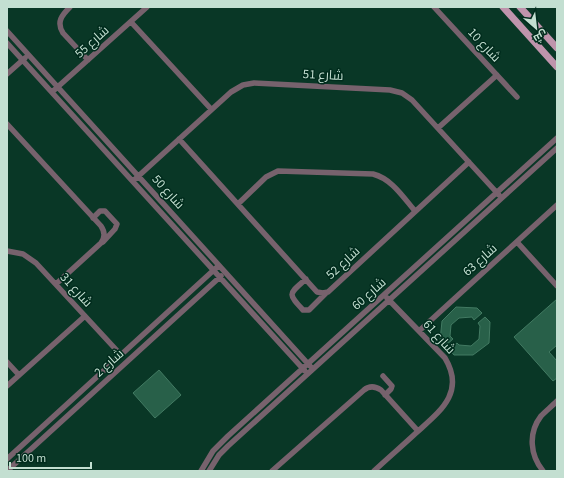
<svg xmlns="http://www.w3.org/2000/svg" width="564" height="478" viewBox="0 0 564 478" font-family="'Source Sans 3',Cairo,sans-serif">
	<rect width="100%" height="100%" fill="#093726"/>
	<path fill="#286049" stroke="#427a62" d="M557,299V345L549,352L557,361V378L553,381L514,337Z
		M456,307L477,308L482,313L474,320L472,317L459,318L451,325L450,336L453,339L445,346L440,341L442,321Z
		M485,317L490,322L489,343L473,355H454L449,349L457,343L459,345L471,346L479,339L480,326L478,323Z
		M159,370L181,395L155,418L133,393Z"/>
	<g fill="none" stroke-linecap="round" stroke-linejoin="round">
		<path stroke="#77626d" stroke-width="5.5" d="M70,7C62,15 56,22 63,33L88,60
			M434,7L517,97
			M131,22L211,109
			M7,31L310,366
			M7,43L305,371
			M7,74L25,58
			M52,92L147,7
			M7,124L101,226C105,232 105,238 101,243L56,284
			M438,128L497,75
			M179,139L317,292L323,293L328,292L469,162
			M133,181L231,92L243,85L254,83L390,90L402,93L412,100L499,195
			M238,204L266,177L278,171L373,174C392,179 403,197 415,211
			M93,218L100,211H105L117,224L115,229L103,242
			M517,242L557,286
			M7,251L23,254L36,263L121,355
			M306,279C289,294 287,293 303,310H309L326,293
			M419,331L557,205
			M7,362L19,375
			M383,376L392,386L391,389L385,395
			M7,386L85,316
			M7,459L216,268
			M7,471L221,276
			M201,471L213,451L228,436L557,138
			M209,471L219,455L228,446L557,148
			M272,471L364,390C369,386 375,386 381,390L418,431
			M374,471C388,458 402,446 416,433C439,412 466,393 445,358L387,298
			M543,471C530,455 528,433 541,416C546,411 552,406 557,401"/>
		<path stroke="#bf94ac" stroke-width="7" d="M503,7L557,67
			M520,7L557,48"/>
	</g>
	<g text-anchor="middle" dominant-baseline="central" stroke-width="3" stroke-linejoin="round" paint-order="stroke">
		<g font-size="13" fill="#c3dfd1" stroke="#002c1d">
			<text transform="translate(92 42) rotate(-42)">شارع 55</text>
			<text transform="translate(484 45) rotate(47)">شارع 10</text>
			<text transform="translate(323 75) rotate(3)">شارع 51</text>
			<text transform="translate(168 192) rotate(48)">شارع 50</text>
			<text transform="translate(480 260) rotate(-42)">شارع 63</text>
			<text transform="translate(343 263) rotate(-43)">شارع 52</text>
			<text transform="translate(76 290) rotate(48)">شارع 31</text>
			<text transform="translate(369 294) rotate(-42)">شارع 60</text>
			<text transform="translate(439 337) rotate(48)">شارع 61</text>
			<text transform="translate(109 363) rotate(-42)">شارع 2</text>
		</g>
	</g>
	<rect width="564" height="478" fill="none" stroke="#c3dfd1" stroke-width="16"/>
	<g transform="translate(536 28) rotate(152)" stroke="#002c1d" stroke-width="3" paint-order="stroke">
	<path d="M0-3L7 15L0 10L-7 15Z" fill="#c3dfd1"/>
	<text y="-6" font-size="11" font-weight="bold" text-anchor="middle" fill="#c3dfd1">ش</text>
	</g>
	<path d="M10 462v6h81v-6" fill="none" stroke="#c3dfd1" stroke-width="2"/>
	<text x="16" y="462" font-size="12" fill="#c3dfd1" stroke="#002c1d" stroke-width="3" paint-order="stroke">100 m</text>
</svg>
